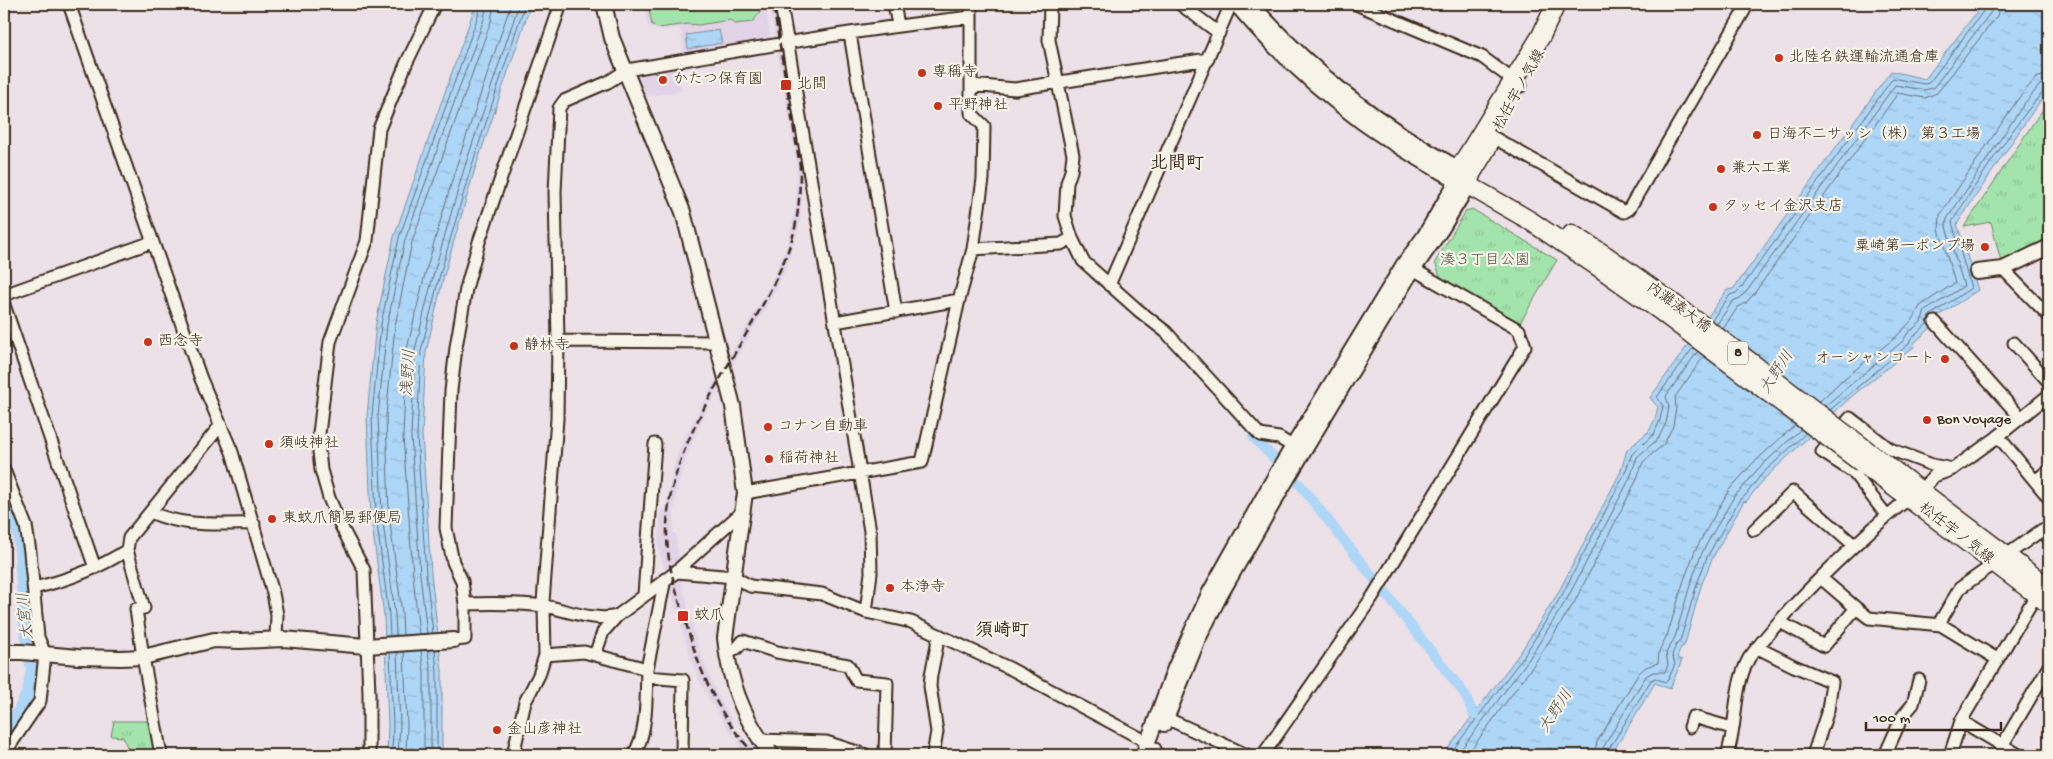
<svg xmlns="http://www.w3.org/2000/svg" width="2053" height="759" viewBox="0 0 2053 759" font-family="'Gochi Hand','Klee One',sans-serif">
	<defs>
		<pattern id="park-tufts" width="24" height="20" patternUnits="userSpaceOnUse" patternTransform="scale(1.25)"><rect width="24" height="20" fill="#a3e3ac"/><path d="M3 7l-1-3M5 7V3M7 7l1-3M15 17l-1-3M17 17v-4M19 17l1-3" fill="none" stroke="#8dc394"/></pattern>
		<pattern id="water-ripples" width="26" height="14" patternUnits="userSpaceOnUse" patternTransform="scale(1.25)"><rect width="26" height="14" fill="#add6f7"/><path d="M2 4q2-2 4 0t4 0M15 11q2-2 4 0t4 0" fill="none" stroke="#96b8d3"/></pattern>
	</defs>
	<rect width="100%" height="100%" fill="#ebe1e7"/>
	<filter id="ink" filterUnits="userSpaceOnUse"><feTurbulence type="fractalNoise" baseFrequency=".02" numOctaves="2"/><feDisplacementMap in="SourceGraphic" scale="10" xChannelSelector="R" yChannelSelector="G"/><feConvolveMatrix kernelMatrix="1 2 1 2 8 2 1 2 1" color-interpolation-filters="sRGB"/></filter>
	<g filter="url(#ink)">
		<path fill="#e2d4e6" d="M644,4H765L771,41L684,55L680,28L659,30L648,27Z
			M769,4H778L806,176H803L800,224L786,269L774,293L711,403L707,396L769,287L787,246L796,206L797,166L794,146Z
			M678,67L682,91L643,97L633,74Z
			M706,397L709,405L689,449L680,478L675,500L673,533L676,534L680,575L698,647L717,694L732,720L734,738L708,698L692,663L658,546L661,509H666L672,472L679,449Z
			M737,730L749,745L752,743L762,755H748L740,748Z"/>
		<path fill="url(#park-tufts)" stroke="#6f8665" d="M2049,102V244L2002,266L1991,222L1964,227L2038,116Z
			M1472,209L1557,260L1520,323L1447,282L1440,276L1435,262L1466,211Z
			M114,721H147L152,725L159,755H130L123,737L111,736Z"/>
		<path fill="#a3e3ac" stroke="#6f8665" d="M648,4H759L760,13L752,22L735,24L730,20L698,25L688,24L658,28L652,25Z"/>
		<path fill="url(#water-ripples)" stroke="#7f91a0" d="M476,4H531L474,172L443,279L426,352L422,435L431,573L442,672V755H387L388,725L384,616L371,517L367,416L376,323L394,237Z
			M1983,4H2049V90L2033,111L1957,224L1978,290L1932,320L1934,325L1914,343L1915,346L1852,396L1764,479L1746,502L1744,501L1712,559L1701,586L1685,644L1683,647H1681L1677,658L1682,660L1670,689L1655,683L1611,755H1443L1520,653L1558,593L1620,473L1627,450L1649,431L1655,419L1658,407L1650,398L1727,290L1733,289L1737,284L1891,71L1925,79Z
			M719,30L722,43L688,49L686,35Z"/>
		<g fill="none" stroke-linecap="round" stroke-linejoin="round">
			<path stroke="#696f75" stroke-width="1" d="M1712,320L1730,295L1736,293L1742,287L1893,78L1924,84L1929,83L1985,9L1987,4
				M1717,324L1733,301L1740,298L1747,291L1895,85L1924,90L1933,88L1991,12L1993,4
				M1723,329L1738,307L1746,303L1753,295L1898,93L1925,98L1937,93L1997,16L2000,4
				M1819,402L1840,382L1897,336L1914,318L1920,306L1955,283L1939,229L1940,215L2018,99L2036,78L2049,74
				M1825,406L1903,341L1907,334L1921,322L1925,311L1964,286L1946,227L1947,219L2024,104L2040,85L2049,81
				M1830,410L1909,344L1911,339L1927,324L1929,316L1971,288L1952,222C1963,204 2037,89 2049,88
				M433,633L426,574L417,435L421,351L439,278L470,171L525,4
				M419,634L413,575L403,436L407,349L425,274L456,167L511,4
				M427,634L420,574L411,436L415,350L433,276L464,169L519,4
				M403,635L402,613L389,515L386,416L395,326L412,242L491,21L494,4
				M390,636L389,615L376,516L372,416L381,324L399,238L478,16L480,4
				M396,636L395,614L382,515L378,416L387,325L405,240L484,19L487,4
				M435,649L437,673V755
				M421,650L424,673V755
				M428,650L431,673V755
				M390,652L393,725L392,755
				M397,652L400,725L398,755
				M404,652L407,725L406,755
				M1449,755L1524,656L1562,595L1624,475L1632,454L1654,434L1660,420L1663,406L1657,397L1693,348
				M1457,755L1529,659L1567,599L1630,478L1637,457L1658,439L1666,423L1669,407L1666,396L1698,351
				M1467,755L1535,663L1574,603L1636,481L1643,462L1664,444L1673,426L1676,408L1675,397L1704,356
				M1594,755L1597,742L1639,673L1646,667L1658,663L1659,651L1668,633L1684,580L1695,551L1704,534L1729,490L1751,465L1795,425
				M1601,755L1604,746L1646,676L1653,672H1665L1668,665L1666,653L1675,637L1691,582L1701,555L1710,538L1735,495L1741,490L1756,471L1801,429
				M1607,755L1609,749L1651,680L1655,678L1665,682L1668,680L1675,664L1672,655L1676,645L1680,641L1697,584L1707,557L1740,499L1745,496L1761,475L1806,433"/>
			<path stroke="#7f91a0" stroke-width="2.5" d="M1091,277L1124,305
				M1148,325L1157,332
				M1182,357L1253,437"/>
			<path stroke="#add6f7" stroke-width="10" d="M1253,437L1301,486L1464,693L1474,715"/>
			<path stroke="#add6f7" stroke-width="16" d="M4,492L21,535L27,625L34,670L30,692L21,711L4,735"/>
			<defs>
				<path id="minor" d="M69,4L201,379L232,452L273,593L277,615L276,638
					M781,4L870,531L871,573L866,612
					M894,4L898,25
					M1050,4L1049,40L1073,155L1071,171L1067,183L1065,216L1072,238L1083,261L1138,310L1166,332L1260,435L1279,438L1299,450
					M1180,4L1219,33
					M1356,4L1482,57L1521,86
					M850,34L896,312
					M971,85L1015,89L1208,59
					M1484,132L1624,212L1629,209L1748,4
					M973,249L1061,244L1072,238
					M2003,269L2049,316
					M1109,285L1231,4
					M4,295L152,242
					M4,305L95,568
					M835,322L959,300
					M1935,322L2021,418
					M558,341L718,342
					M2014,343L2049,382
					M1998,436L2035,481L2049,470
					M4,470L26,526L30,552L38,637L45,654L40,701L4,754
					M2035,481L2049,498
					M745,493L922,462L959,300L973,249L983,179L984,126L971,113V4
					M150,512C186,528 215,523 254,524
					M1887,516L1929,482L1934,476L1951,470
					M1754,530L1793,492L1854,545
					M672,575L677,572L734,577L750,586L822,594L866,612L911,622L1011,669L1140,738L1155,749
					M1821,578L1856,608
					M34,588C68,580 98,569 127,550
					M644,595L655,444
					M465,604C491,603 517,603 544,606C567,610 594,622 617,616
					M1780,622L1824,646L1856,608L1869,618L1941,625L1997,659
					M1941,625V620L1960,588L2042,530L2049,539
					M454,640L465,639V604L462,581L453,562L446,528L451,391L456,347L466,289L479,242L561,4
					M1758,648L1794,666L1832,682L1828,710L1813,755
					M726,652L737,648L743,641L777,652L848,665L856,680L887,683L885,755
					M545,655L584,652L595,655
					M647,669L665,579
					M647,677L683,680L682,755
					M1166,718L1247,755
					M1690,727L1693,717L1732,728
					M759,740L826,742L866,755
					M2002,746L2049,666
					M161,755L143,657L136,609L144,608L127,550L129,538L220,426
					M369,755V693L364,570L341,526L329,498L321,470L318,442L330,342L367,241L379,129L406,64L435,4
					M513,755L525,702L539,675L545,655L544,606L543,602L557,419L558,341L555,192L559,108L564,101L608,82L627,70C741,50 856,30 971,17
					M633,755C648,736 646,693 647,669L595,655L603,632L617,616L672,575L743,511
					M933,755L937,732L930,686L931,675L939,635
					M1263,755L1373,596L1525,346L1519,330L1406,265
					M1727,755C1738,723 1732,690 1749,658C1789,606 1838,559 1887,516L1853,472L1822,452L1850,418L1890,449L1932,465L1953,469L1996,438L2049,395
					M1885,755L1902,717L1913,704L1919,680
					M1950,755L1961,721
					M2019,755L1961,721L2036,595L2042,593"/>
				<path id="tertiary" d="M604,4L612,38L683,212L733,406L745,493L725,638C729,682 744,721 772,755
					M1251,4C1312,73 1379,125 1459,169
					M1977,272L2003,269L2049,247
					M4,652H22L78,657L121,658L143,657L214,640L240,641L283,639L366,646L454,640
					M1164,724L1198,639L1220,595L1284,484L1408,277L1442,228L1468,185
					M1143,755L1175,668L1209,594L1277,473L1404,264L1424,237L1457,181C1425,162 1391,143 1361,121C1314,86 1273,48 1236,4"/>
				<path id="primary" d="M1556,4L1541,36L1459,169L1457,181L1468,185L1529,220L1597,266
					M1468,185L1471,174L1488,146
					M1572,234L1605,255
					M1869,452L2049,588
					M1862,463L2049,604"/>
			</defs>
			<use href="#minor" stroke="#3b2a1e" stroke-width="15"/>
			<use href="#tertiary" stroke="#3b2a1e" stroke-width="18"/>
			<use href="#primary" stroke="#3b2a1e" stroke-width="21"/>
			<use href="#minor" stroke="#f7f3e8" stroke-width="11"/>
			<use href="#tertiary" stroke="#f7f3e8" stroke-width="14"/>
			<use href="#primary" stroke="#f7f3e8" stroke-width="18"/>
			<path stroke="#3b2a1e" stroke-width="2.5" stroke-dasharray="8 4" stroke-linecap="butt" d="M756,755C720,720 699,671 686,623C677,594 667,565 667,534C665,435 756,339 789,248C799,222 800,193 800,166L773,4"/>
			<defs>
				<path id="primary-bridge" d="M1605,255L1674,304L1869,452
					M1597,266L1662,312L1862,463"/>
			</defs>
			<use href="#primary-bridge" stroke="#3b2a1e" stroke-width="21" stroke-linecap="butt"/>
			<use href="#primary-bridge" stroke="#f7f3e8" stroke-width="18"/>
		</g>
	</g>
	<g fill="#c8321e" stroke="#f7f3e8" stroke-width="2">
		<circle cx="1779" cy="58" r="5"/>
		<circle cx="922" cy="73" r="5"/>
		<circle cx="663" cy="80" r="5"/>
		<rect x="780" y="79" width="12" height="12" rx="2.5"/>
		<circle cx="938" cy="106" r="5"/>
		<circle cx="1757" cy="135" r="5"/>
		<circle cx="1721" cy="169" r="5"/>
		<circle cx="1713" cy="207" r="5"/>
		<circle cx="1985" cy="247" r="5"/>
		<circle cx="148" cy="342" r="5"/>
		<circle cx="514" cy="346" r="5"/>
		<circle cx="1945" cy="359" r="5"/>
		<circle cx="1927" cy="420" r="5"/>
		<circle cx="768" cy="427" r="5"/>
		<circle cx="269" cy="444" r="5"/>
		<circle cx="769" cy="459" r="5"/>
		<circle cx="272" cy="519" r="5"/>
		<circle cx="890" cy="588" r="5"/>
		<rect x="677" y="610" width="12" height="12" rx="2.5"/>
		<circle cx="497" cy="730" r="5"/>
	</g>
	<g text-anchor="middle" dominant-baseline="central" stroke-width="4.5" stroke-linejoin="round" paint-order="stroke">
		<rect fill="#f7f3e8" stroke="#73665b" stroke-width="1" x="1728" y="341.5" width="20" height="23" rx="4"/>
		<g font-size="14" font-weight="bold" fill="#3b2a1e">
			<text x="1738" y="353">8</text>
		</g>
		<g font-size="15" fill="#3b2a1e" stroke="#f7f3e8" text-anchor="start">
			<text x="1789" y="58">北陸名鉄運輸流通倉庫</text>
			<text x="932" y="73">専稱寺</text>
			<text x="673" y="80">かたつ保育園</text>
			<text x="797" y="85">北間</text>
			<text x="948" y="106">平野神社</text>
			<text x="1767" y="135">日海不二サッシ（株） 第３工場</text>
			<text x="1731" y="169">兼六工業</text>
			<text x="1723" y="207">タッセイ金沢支店</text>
			<text x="1975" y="247" text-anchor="end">粟崎第一ポンプ場</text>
			<text x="158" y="342">西念寺</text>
			<text x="524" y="346">静林寺</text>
			<text x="1935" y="359" text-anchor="end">オーシャンコート</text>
			<text x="1937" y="420">Bon Voyage</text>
			<text x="778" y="427">コナン自動車</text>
			<text x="279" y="444">須岐神社</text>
			<text x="779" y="459">稲荷神社</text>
			<text x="282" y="519">東蚊爪簡易郵便局</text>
			<text x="900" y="588">本浄寺</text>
			<text x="694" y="616">蚊爪</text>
			<text x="507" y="730">金山彦神社</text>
		</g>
		<g font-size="15" fill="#3b2a1e" stroke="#f7f3e8">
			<text transform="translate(1520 90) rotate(-61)">松任宇ノ気線</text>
			<text transform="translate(1678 308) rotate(36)">内灘湊大橋</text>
			<text transform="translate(1956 534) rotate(38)">松任宇ノ気線</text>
		</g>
		<g font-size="15" fill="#555842" stroke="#f7f3e8">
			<text x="1485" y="261">湊３丁目公園</text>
		</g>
		<g font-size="16" font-style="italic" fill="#585554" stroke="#f7f3e8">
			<text transform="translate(410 373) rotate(-87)">浅野川</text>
			<text transform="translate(1778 373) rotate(-57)">大野川</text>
			<text transform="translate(27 616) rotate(-96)">大宮川</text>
			<text transform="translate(1557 712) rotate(-57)">大野川</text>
		</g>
		<g font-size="18" font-weight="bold" fill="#3b2a1e" stroke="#f7f3e8">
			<text x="1177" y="164">北間町</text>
			<text x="1002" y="631">須崎町</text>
		</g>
	</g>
	<rect width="2053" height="759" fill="none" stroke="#f7f3e8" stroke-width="20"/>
	<rect x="10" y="10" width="2033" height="739" fill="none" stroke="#3b2a1e" stroke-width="2" filter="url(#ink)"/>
	<path d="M1866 722v8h135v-8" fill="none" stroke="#3b2a1e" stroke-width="2.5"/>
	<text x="1873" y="722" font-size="15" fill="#3b2a1e" stroke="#f7f3e8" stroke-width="4" paint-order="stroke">100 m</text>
</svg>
